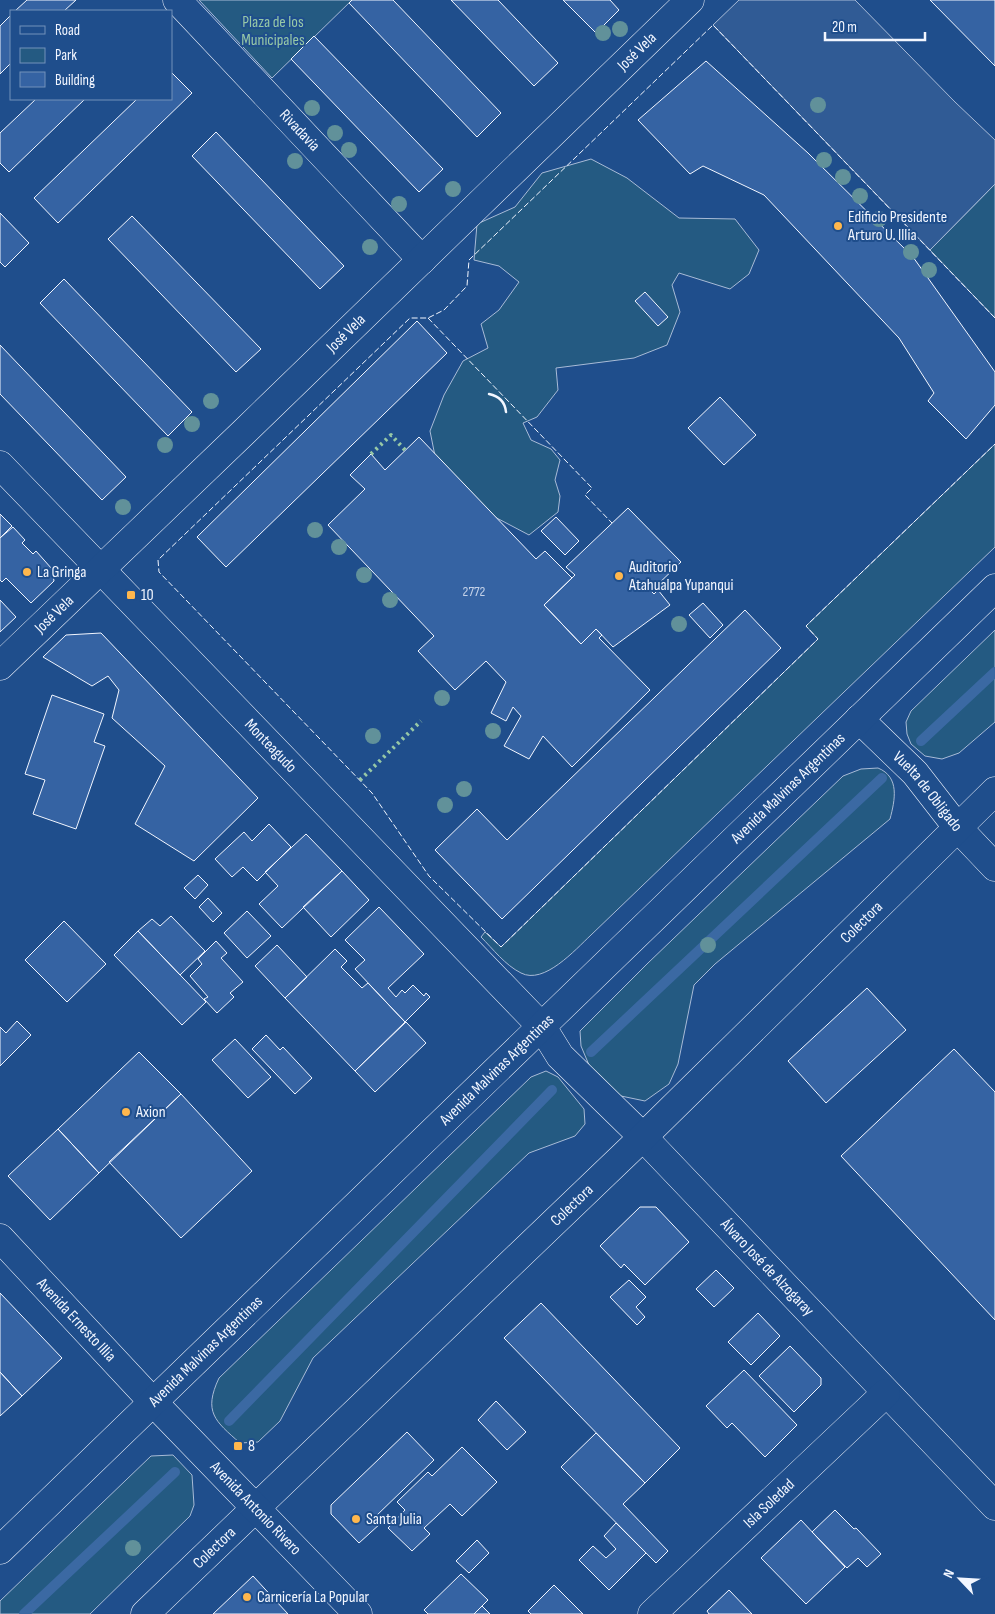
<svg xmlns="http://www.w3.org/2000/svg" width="995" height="1614" viewBox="0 0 995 1614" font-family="'Sofia Sans Condensed',sans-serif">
	<rect width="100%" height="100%" fill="#1f4e8c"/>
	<path fill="#245a82" stroke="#a8bbd7" d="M199,0H352L272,78Z
		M591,159L627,178L679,218L735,219L759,250L749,274L730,289L679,273L672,285L680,312L667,345L634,358L556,368L558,390L537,417L523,423L531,440L551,449L560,460L555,480L560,496L558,512L529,535L472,505L437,466L430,431L444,395L463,361L488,348L481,324L499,310L519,282L499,266L474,260L477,224L515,207L542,173Z
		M995,184V318L930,250Z
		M995,444V547L591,935C575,950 544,985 521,973C505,965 493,949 481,937L485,932L501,947L818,639L806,626Z
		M995,630V722L959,753L942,759L925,756L911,744L907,734L906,722L911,711Z
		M878,768C900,777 895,800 890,819L715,964L694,985L678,1064L669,1084L645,1101L621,1096L589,1065L581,1046L580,1031L648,963L843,776L861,769Z
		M546,1071L558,1077L584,1109L585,1124L575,1136L529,1153L313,1358L280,1421L258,1442L240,1443C215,1421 203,1412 219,1378L531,1077Z
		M173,1455L192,1475L194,1505L190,1516L90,1614H0V1601L151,1456Z"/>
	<path fill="#305b95" stroke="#a8bbd7" d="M739,0H855L955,102L995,140V184L930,250L713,25Z"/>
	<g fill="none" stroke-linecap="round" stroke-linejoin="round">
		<path stroke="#3b69a3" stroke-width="10" d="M921,741L995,672
			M591,1052L882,778
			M229,1421L552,1090
			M24,1614L175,1472"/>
	</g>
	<path fill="#3563a3" stroke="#f2f6ff" d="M27,0H76L64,11H15Z
		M352,0H393L501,113L477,137L349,3Z
		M451,0H498L558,63L534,86Z
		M563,0H610L619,10L596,33Z
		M930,0H995V66Z
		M11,15V63L0,74V26Z
		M314,36L443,169L419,192L291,59Z
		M706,61L808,153L913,257L995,372V405L966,439L928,401L934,393L899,338L764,195L703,166L690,174L638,120Z
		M171,72L192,93L58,223L34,198L137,99H171Z
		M36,99H85L9,172L0,163V133Z
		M216,132L344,266L320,289L192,156Z
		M0,213L29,243L5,267L0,262Z
		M132,216L261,349L236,372L108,239Z
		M64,279L192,412L168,436L40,303Z
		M645,292L668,317L658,326L635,301Z
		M417,321L447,353L226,567L197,537Z
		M0,345L126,477L102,500L0,394Z
		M720,397L756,435L724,465L688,428Z
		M419,437L536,559L545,551L572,578L544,605L581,644L596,629L602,635L599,638L650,690L572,767L543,736L529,759L504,746L521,716L513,707L506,721L491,713L506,682L486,661L455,690L418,651L434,636L328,525L365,489L350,475L371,454L385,470Z
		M628,508L681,562L651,591L654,594L658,590L670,605L613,647L596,629L581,644L544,605L575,575L566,567Z
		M0,514L12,526L0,538Z
		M556,517L579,541L565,555L541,531Z
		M13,527L25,540L22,543L33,554L36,551L52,569L54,581L31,603L6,578L2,582L0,580V538Z
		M0,600L16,617L0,632Z
		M703,603L723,625L710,638L689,615Z
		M745,610L781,648L502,919L435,850L477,809L507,840Z
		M101,633L258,798L194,861L135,824L165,766L112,718L119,690L108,676L92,686L43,657L66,635Z
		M52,695L104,714L94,742L105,746L76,829L33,814L45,780L25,774Z
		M269,824L291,847L257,881L243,867L232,877L215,859L244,832L252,841Z
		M306,834L342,871L282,928L259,904L278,886L265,872Z
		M342,871L369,900L331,937L303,907Z
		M198,875L208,885L195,899L184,888Z
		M208,898L222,913L213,922L199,907Z
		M379,907L424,954L388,988L396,997L402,990L405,993L413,985L424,996L426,993L430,997L405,1022L355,969L365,960L345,940Z
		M247,911L271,936L247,958L224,933Z
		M171,916L205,951L180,975L138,931L152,919L160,926Z
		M64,921L106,964L67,1002L25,960Z
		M138,931L206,1002L182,1025L114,955Z
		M216,941L227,953L221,958L243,982L230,993L234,997L217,1013L204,999L208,997L190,976L202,964L198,959Z
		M277,945L307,977L285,998L255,966Z
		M335,949L347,961L341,967L362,988L368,983L405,1022L355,1071L285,998Z
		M867,988L906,1030L826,1103L788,1061Z
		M17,1021L31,1035L0,1066V1027L6,1033Z
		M406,1022L426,1043L375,1092L355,1071Z
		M266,1035L280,1050L283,1047L312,1078L295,1094L252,1049Z
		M235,1039L271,1077L248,1098L212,1060Z
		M954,1049L995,1092V1320L841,1156Z
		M139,1052L181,1094L99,1173L58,1129Z
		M181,1094L252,1171L181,1238L109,1162Z
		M58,1129L99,1173L50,1220L8,1176Z
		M640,1207H656L689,1242L645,1285L624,1264L621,1268L600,1246Z
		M716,1270L734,1288L714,1307L696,1289Z
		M629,1280L646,1297L636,1307L645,1317L637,1325L610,1297Z
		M0,1293L62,1358L22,1396L0,1372Z
		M541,1303L680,1448L645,1483L504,1338Z
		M758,1313L780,1336L751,1365L728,1342Z
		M790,1346L821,1378V1385L794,1412L759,1376Z
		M744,1370L797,1425L765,1457L732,1423L727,1428L706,1406Z
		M0,1372L22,1396L0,1416Z
		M496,1401L526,1432L507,1450L478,1420Z
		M407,1432L434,1460L375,1517L381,1523L359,1543L331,1514V1505Z
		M596,1433L645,1483L623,1504L668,1551L656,1563L561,1467Z
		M462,1447L497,1482L462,1516L450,1504L424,1528L430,1534L412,1551L388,1528L405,1510L397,1502L428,1472L432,1476Z
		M835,1510L854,1529L856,1528L881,1554L867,1567L858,1558L847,1568L812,1532Z
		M801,1520L845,1567L806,1604L761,1558Z
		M616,1523L646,1553L609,1590L579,1560L593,1546L606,1558L616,1549L604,1536Z
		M477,1540L489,1553L469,1573L456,1561Z
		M461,1574L488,1600L474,1614H428L424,1610Z
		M253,1576L288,1614H213Z
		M554,1585L583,1614H531L528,1611Z
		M729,1590L752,1614H709L707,1611Z
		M482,1606L490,1614H474Z"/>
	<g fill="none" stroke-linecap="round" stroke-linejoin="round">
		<defs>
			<g id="street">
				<path id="s1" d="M177,0L422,260"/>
				<path id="s2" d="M0,465L542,1027L560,1056L643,1137L995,1506"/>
				<path id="s3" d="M0,666L245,431L690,0"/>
				<path id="s4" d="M859,719L915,773L957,827L995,867"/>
				<path id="s5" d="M145,1614L643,1137L995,791"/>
				<path id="s6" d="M652,1614L886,1393"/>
			</g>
			<g id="secondary">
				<path id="s7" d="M0,1238L153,1402L358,1614"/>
			</g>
			<g id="primary">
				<path id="s8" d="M0,1550L995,588"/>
			</g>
		</defs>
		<use href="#street" stroke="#f2f6ff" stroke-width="29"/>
		<use href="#secondary" stroke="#f2f6ff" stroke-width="29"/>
		<use href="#primary" stroke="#f2f6ff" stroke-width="29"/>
		<use href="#street" stroke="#1f4e8c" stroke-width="28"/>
		<use href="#secondary" stroke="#1f4e8c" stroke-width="28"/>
		<use href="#primary" stroke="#1f4e8c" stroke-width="28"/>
		<path stroke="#97c8a6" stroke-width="4" stroke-dasharray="2.5 4" stroke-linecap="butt" d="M371,454L391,435L405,450
			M360,780L421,721"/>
		<path stroke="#f2f6ff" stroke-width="1" stroke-dasharray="6 2.5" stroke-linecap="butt" d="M428,318L592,488L585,495L612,523
			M995,318L713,25L469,260L467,286L444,310L428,318H410L158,560L159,572L372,793L429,876L501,947L818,639L806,626L995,444"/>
		<path stroke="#f2f6ff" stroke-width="2.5" d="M489,394C499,396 505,402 506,412"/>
	</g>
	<g fill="#61919a">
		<circle cx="620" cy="29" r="8"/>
		<circle cx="603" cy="33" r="8"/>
		<circle cx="818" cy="105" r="8"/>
		<circle cx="312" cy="108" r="8"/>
		<circle cx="335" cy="133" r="8"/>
		<circle cx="349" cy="150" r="8"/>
		<circle cx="824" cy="160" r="8"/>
		<circle cx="295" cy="161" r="8"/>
		<circle cx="843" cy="177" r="8"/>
		<circle cx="453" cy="189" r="8"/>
		<circle cx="860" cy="196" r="8"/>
		<circle cx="399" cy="204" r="8"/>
		<circle cx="879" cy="219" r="8"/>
		<circle cx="370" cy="247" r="8"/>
		<circle cx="911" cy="252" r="8"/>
		<circle cx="929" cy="270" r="8"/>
		<circle cx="211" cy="401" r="8"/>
		<circle cx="192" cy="424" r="8"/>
		<circle cx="165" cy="445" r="8"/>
		<circle cx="123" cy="507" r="8"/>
		<circle cx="315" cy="530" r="8"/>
		<circle cx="339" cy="547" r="8"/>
		<circle cx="364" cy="575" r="8"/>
		<circle cx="390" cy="600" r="8"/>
		<circle cx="679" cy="624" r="8"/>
		<circle cx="442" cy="698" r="8"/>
		<circle cx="493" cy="731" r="8"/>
		<circle cx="373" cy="736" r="8"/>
		<circle cx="464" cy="789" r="8"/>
		<circle cx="445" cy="805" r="8"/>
		<circle cx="708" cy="945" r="8"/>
		<circle cx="133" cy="1548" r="8"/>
	</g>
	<g fill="#ffb74d" stroke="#1f4e8c" stroke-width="2">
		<circle cx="838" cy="226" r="5"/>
		<circle cx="27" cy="572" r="5"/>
		<circle cx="619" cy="576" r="5"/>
		<rect x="126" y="590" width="10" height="10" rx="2.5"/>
		<circle cx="126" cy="1112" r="5"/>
		<rect x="233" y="1441" width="10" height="10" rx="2.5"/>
		<circle cx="356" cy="1519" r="5"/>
		<circle cx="247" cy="1597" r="5"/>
	</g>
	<g text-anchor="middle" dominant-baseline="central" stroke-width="4" stroke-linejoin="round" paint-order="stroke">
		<g font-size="14" fill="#c3d1e8">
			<text x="474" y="591">2772</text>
		</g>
		<g font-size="16" fill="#97c8a6" stroke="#1f4e8c">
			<text x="273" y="22">Plaza de los<tspan x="273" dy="18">Municipales</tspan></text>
		</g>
		<g font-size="16" fill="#f2f6ff" stroke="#1f4e8c">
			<text stroke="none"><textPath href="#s3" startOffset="885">José Vela</textPath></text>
			<text stroke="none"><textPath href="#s1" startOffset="179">Rivadavia</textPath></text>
			<text stroke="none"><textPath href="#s3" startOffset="480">José Vela</textPath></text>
			<text stroke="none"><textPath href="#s3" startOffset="75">José Vela</textPath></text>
			<text stroke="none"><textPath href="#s2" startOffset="390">Monteagudo</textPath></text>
			<text stroke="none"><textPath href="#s8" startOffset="1096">Avenida Malvinas Argentinas</textPath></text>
			<text stroke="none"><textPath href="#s4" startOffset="100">Vuelta de Obligado</textPath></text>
			<text stroke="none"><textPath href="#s5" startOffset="996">Colectora</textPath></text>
			<text stroke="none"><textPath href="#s8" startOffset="691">Avenida Malvinas Argentinas</textPath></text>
			<text stroke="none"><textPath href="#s5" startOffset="591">Colectora</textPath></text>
			<text stroke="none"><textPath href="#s2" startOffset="1111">Álvaro José de Alzogaray</textPath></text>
			<text stroke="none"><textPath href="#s7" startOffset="112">Avenida Ernesto Illia</textPath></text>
			<text stroke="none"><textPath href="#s8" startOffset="286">Avenida Malvinas Argentinas</textPath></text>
			<text stroke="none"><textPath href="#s6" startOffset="161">Isla Soledad</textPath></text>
			<text stroke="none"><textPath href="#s7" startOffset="372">Avenida Antonio Rivero</textPath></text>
			<text stroke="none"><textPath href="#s5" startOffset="96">Colectora</textPath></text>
		</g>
		<g font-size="16" fill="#f2f6ff" stroke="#1f4e8c" text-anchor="start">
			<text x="848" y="217">Edificio Presidente<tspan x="848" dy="18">Arturo U. Illia</tspan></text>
			<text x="629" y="567">Auditorio<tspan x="629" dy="18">Atahualpa Yupanqui</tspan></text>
			<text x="37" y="572">La Gringa</text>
			<text x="141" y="595">10</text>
			<text x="136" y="1112">Axion</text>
			<text x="248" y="1446">8</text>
			<text x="366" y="1519">Santa Julia</text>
			<text x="257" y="1597">Carnicería La Popular</text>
		</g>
	</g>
	<rect x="10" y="10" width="162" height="90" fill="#1f4e8c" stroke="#7391ba"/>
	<rect x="20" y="26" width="25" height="8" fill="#1f4e8c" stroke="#7391ba"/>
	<text x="55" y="35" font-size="15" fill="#f2f6ff">Road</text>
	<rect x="20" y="48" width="25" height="15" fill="#245a82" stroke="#7391ba"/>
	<text x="55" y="60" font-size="15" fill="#f2f6ff">Park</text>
	<rect x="20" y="72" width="25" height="15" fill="#3563a3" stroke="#7391ba"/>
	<text x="55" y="85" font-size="15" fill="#f2f6ff">Building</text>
	<g transform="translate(960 1579) rotate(295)" stroke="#1f4e8c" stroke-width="4" paint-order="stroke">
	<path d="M0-4L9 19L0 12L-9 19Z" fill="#f2f6ff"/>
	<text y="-8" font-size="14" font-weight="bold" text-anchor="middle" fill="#f2f6ff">N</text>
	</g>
	<path d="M825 32v8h100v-8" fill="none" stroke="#f2f6ff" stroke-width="2.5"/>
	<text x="832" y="32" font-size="15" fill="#f2f6ff" stroke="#1f4e8c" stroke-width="4" paint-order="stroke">20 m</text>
</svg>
